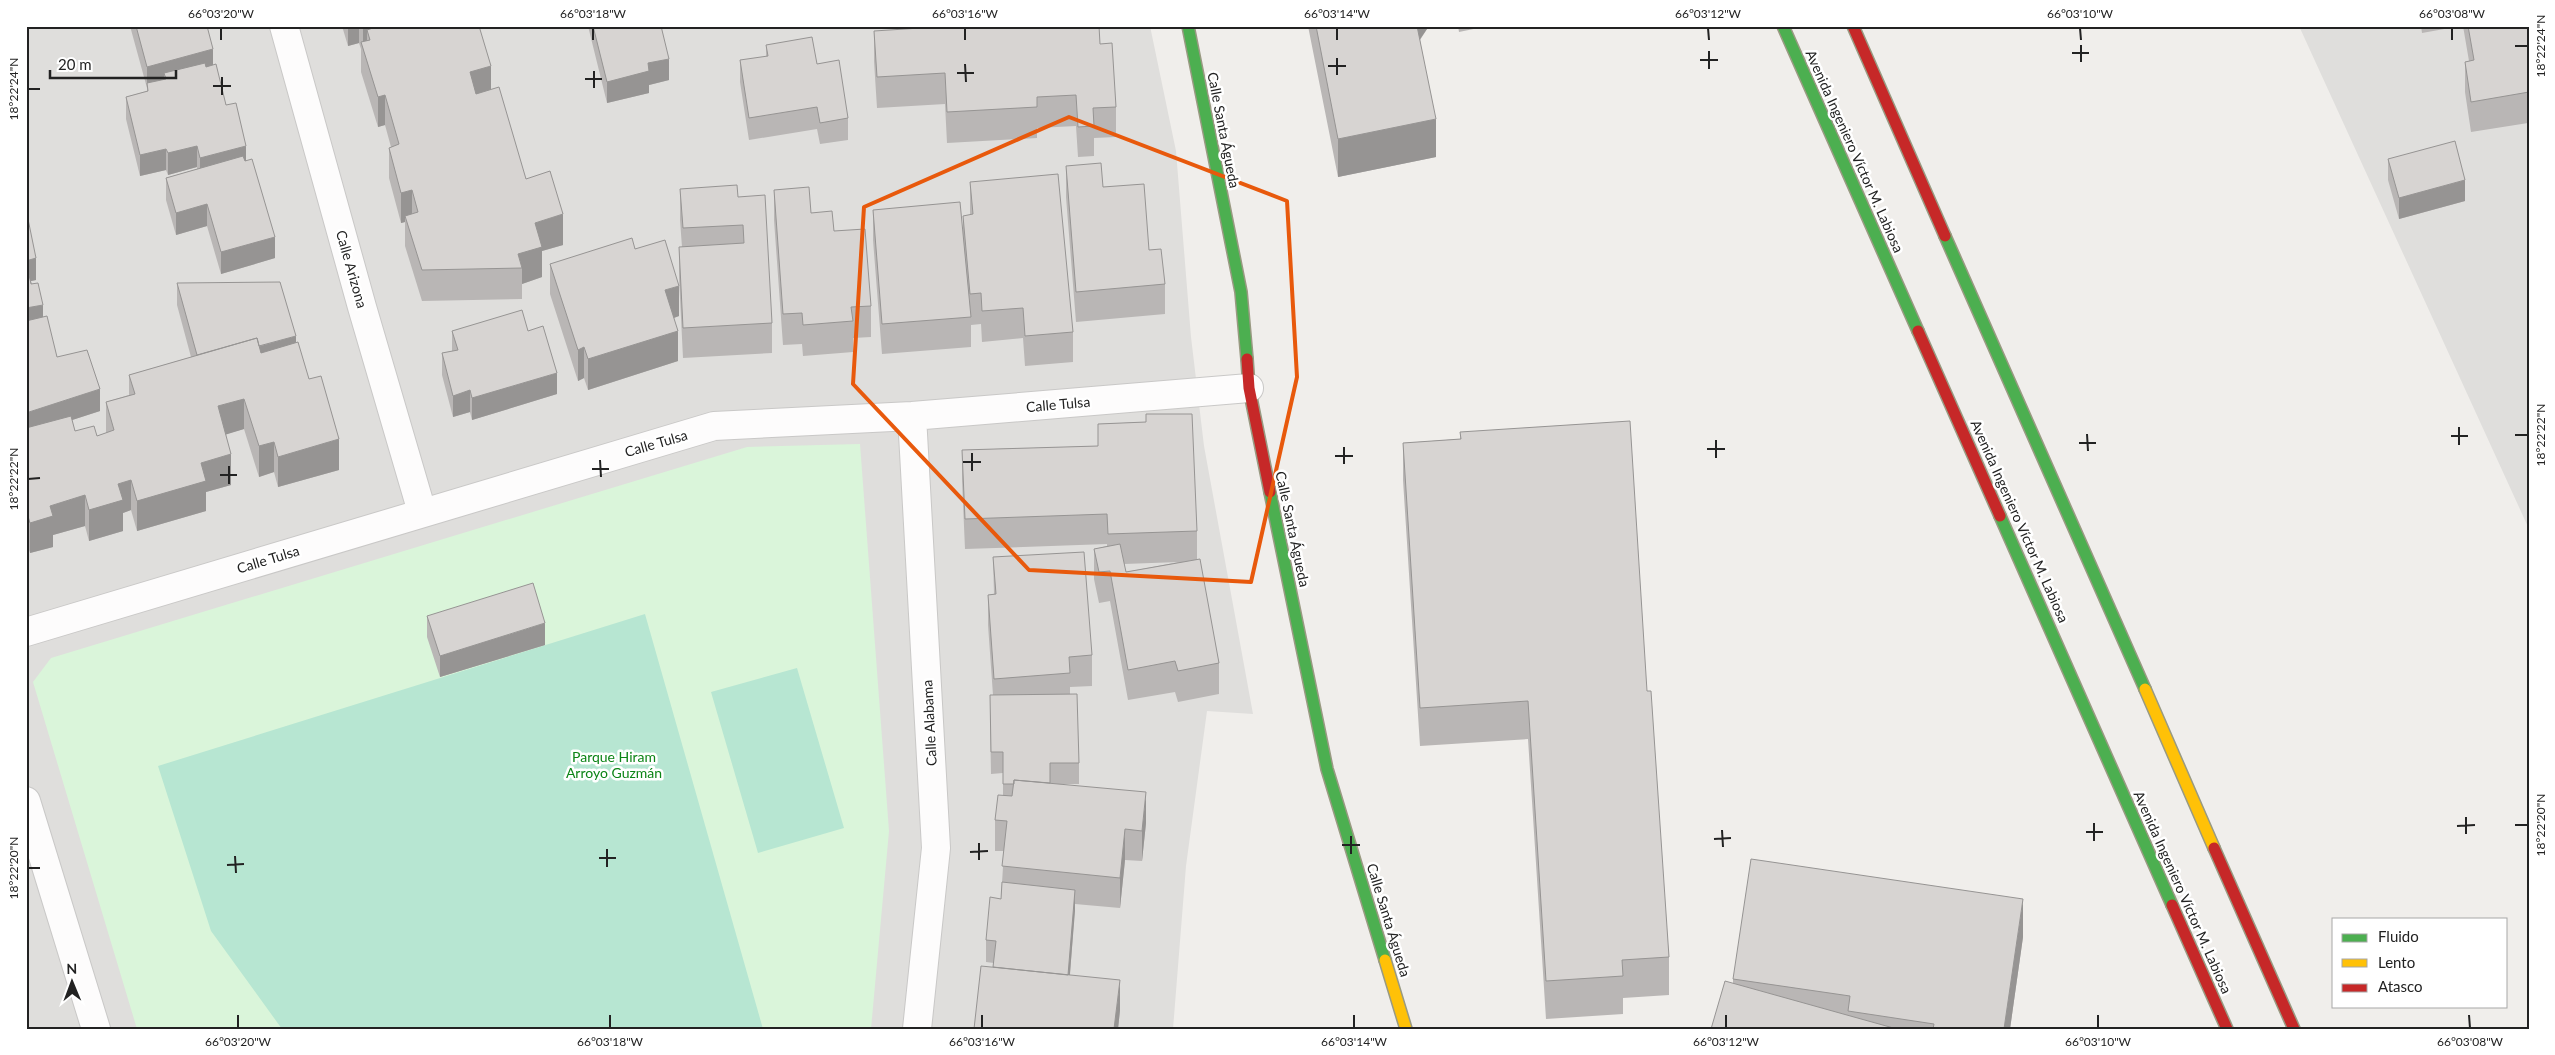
<svg xmlns="http://www.w3.org/2000/svg" width="2555" height="1055" viewBox="0 0 2555 1055" font-family="Lato,sans-serif">
	<rect width="100%" height="100%" fill="#f0eeeb"/>
	<path fill="#dfdedc" d="M26,26H1150L1176,151L1191,337L1204,446L1253,714L1207,711L1186,866L1173,1029H26Z
		M2299,26H2529V529Z"/>
	<path fill="#daf5da" d="M860,444L889,831L871,1029H137L33,682L51,658L747,447Z"/>
	<path fill="#b7e6d2" d="M645,614L763,1029H282L211,931L158,766Z
		M797,668L844,828L758,853L711,692Z"/>
	<g fill="none" stroke-linecap="round" stroke-linejoin="round">
		<defs>
			<path id="street" d="M284,26L362,307L422,512
				M912,416L936,848L917,1029
				M26,632L714,426L912,416L1249,388
				M26,801L96,1029"/>
			<path id="fast" d="M1188,26L1241,292L1247,359
				M1783,26L1918,331
				M1945,236L2145,689
				M1270,492L1327,769L1385,960
				M2000,516L2172,905"/>
			<path id="slow" d="M2145,689L2214,848
				M1385,960L1406,1029"/>
			<path id="jam" d="M1853,26L1945,236
				M1918,331L2000,516
				M1247,359L1249,388L1270,492
				M2214,848L2294,1029
				M2172,905L2227,1029"/>
		</defs>
		<use href="#street" stroke="#c9c8c7" stroke-width="30"/>
		<use href="#fast" stroke="#999a82" stroke-width="14"/>
		<use href="#slow" stroke="#999a82" stroke-width="14"/>
		<use href="#jam" stroke="#999a82" stroke-width="14"/>
		<use href="#street" stroke="#fdfcfc" stroke-width="28"/>
		<use href="#fast" stroke="#4caf50" stroke-width="11"/>
		<use href="#slow" stroke="#ffc107" stroke-width="11"/>
		<use href="#jam" stroke="#c62828" stroke-width="11"/>
	</g>
	<path fill="#b9b6b5" fill-rule="evenodd" d="M130,26H207L213,65L226,105L246,160L275,258L221,274L207,226L176,235L166,200V178L197,169V167L168,175L166,170L140,176L126,119V97L147,91V88Z
		M342,26H479L491,90L526,179L563,245L542,251V277L522,284V299L422,301L405,246V222L401,223L389,178V148L391,147L385,125L378,127L361,72V49L359,43L348,46Z
		M588,26H661L669,80L649,85V93L607,103Z
		M1308,26H1429L1420,40L1436,157L1338,177Z
		M1458,26H1488L1459,32Z
		M2421,26H2461L2422,33Z
		M2463,26H2529V147L2528,145V123L2471,132L2465,92V62L2469,61Z
		M874,31L1100,44L1116,107V137L1094,138V156L1078,157L1076,126L1037,128V138L947,143L945,104L877,108L874,61Z
		M766,45L817,64L848,118V140L820,144L817,129L749,140L740,82V60L766,57Z
		M2388,159L2465,201L2399,219L2388,180Z
		M1066,166L1103,187L1149,250L1165,284V314L1076,322L1066,197Z
		M970,182L1073,332V362L1025,366L1023,338L982,342L981,324L971,325V347L882,354L873,240V210L963,235V216L970,215Z
		M680,189L738,197L772,323V353L683,358L679,278V247H682L680,220Z
		M774,190L811,213L834,231L871,306V337L853,338V352L803,356L802,344L783,345L774,220Z
		M26,220L36,280L31,281L57,357L100,411L72,420L75,431L97,436L106,433V402L129,395V375L191,357L177,305V283L296,342L339,470L278,487L274,472L259,477L244,429L226,434L231,485L206,492V511L137,531L131,510L123,513V531L89,541L85,526L53,535V547L30,553L27,544H26Z
		M635,249L679,316L674,318L678,361L588,390L584,378L578,381L550,294V264Z
		M452,331H528L557,394L472,420L470,412L453,417L442,375V353L452,351Z
		M1146,414L1197,531V559L1219,663V694L1178,702L1175,692L1128,700L1110,601L1099,603L1094,579V549L1107,546V544L965,549L962,480V450L1098,446V424L1146,422ZM1179,562L1126,572L1124,564Z
		M1460,432L1647,691L1669,957V995L1623,998V1014L1546,1019L1528,739L1420,746L1403,480V443L1460,439Z
		M993,557L1092,655V686L1070,687V694L1079,763V784H1061L1146,823L1142,861L1125,860L1120,908L1075,904L1070,975L1120,1010L1118,1029H974L993,967L994,963L986,962V940L1001,899L1004,851H995V820L1003,795V773L991,774L990,717L993,695L988,625V595L994,594Z
		M427,616L545,645L440,677L427,637Z
		M2023,937L2010,1029H1711L1733,983V979Z"/>
	<path fill="#969493" d="M348,26H359V43L348,46Z
		M363,26H452L370,40L367,30V53L363,48Z
		M1414,26H1429L1414,48Z
		M213,49V70L166,79L164,73V83H147V88V67Z
		M669,59V80L649,85V93L607,103V82L648,63Z
		M491,66V96L470,103V72Z
		M385,95V125L378,127V97Z
		M1436,119V157L1338,177V139Z
		M197,146V167L168,175V153Z
		M246,146V168L200,180V158Z
		M166,149V170L140,176V155Z
		M2465,180V201L2399,219V198Z
		M412,190V220L405,216V222L401,223V193Z
		M207,204V226L176,235V213Z
		M563,214V245L542,251V277L522,284V268L518,254L535,223Z
		M275,237V258L221,274V252Z
		M36,258V280L26,282V261Z
		M679,286V316L665,321V290Z
		M43,305V326L26,330V308Z
		M678,331V361L588,390V359Z
		M296,336V357L199,364Z
		M584,347V378L578,381V350Z
		M557,373V394L472,420V398Z
		M100,389V411L26,435V413Z
		M470,390V412L453,417V396Z
		M244,399V429L218,437V406Z
		M339,439V470L278,487V457Z
		M274,442V472L259,477V446Z
		M231,454V485L206,492V511L137,531V501L201,463Z
		M131,480V510L123,513V531L89,541V510L118,484Z
		M85,495V526L53,535V547L30,553V523L50,506Z
		M27,513V544H26V514Z
		M545,623V645L440,677V656Z
		M1146,792V823L1142,861V831Z
		M1125,829V860L1120,908V878Z
		M1075,890V911L1068,997V976Z
		M2023,899V937L2010,1029H2004Z
		M1120,980V1010L1118,1029H1114Z"/>
	<path fill="#d7d4d2" stroke="#969493" d="M136,26H207L213,49L147,67Z
		M379,26H479L491,66L470,72L476,94L499,87L526,179L550,171L563,214L535,223L542,247L518,254L522,268L422,270L405,216L418,212L412,190L401,193L389,148L399,144L385,95L378,97L361,42L370,40L367,30Z
		M593,26H661L669,59L648,63L649,71L607,82Z
		M951,26H1099L1100,44L1112,43L1116,107L1093,108L1094,126L1078,127L1076,95L1037,97V107L947,112L945,73L877,77L874,31Z
		M1316,26H1417L1436,119L1338,139Z
		M2468,26H2529V92L2471,102L2465,62L2474,60Z
		M812,37L817,64L839,60L848,118L820,123L817,107L749,118L740,60L768,56L766,45Z
		M205,63L206,67L216,64L226,105L236,103L246,146L200,158L197,146L168,153L166,149L140,155L126,97L148,91L147,83L166,79L164,73Z
		M2455,141L2465,180L2399,198L2388,159Z
		M243,156L245,161L252,159L275,237L221,252L207,204L176,213L166,178Z
		M1101,163L1103,187L1144,184L1149,250L1161,249L1165,284L1076,292L1066,166Z
		M1058,174L1073,332L1025,336L1023,308L982,311L981,293L970,294L963,216L973,214L970,182Z
		M737,185L738,197L765,195L772,323L683,328L679,247L744,243L743,225L683,228L680,189Z
		M809,187L811,213L832,211L834,231L865,229L871,306L851,307L853,321L803,325L802,313L783,314L774,190Z
		M960,202L971,317L882,324L873,210Z
		M28,219L36,258L26,261V220Z
		M632,238L635,249L665,240L679,286L665,290L678,331L588,359L584,347L578,350L550,264Z
		M26,261L31,284L38,283L43,305L26,308Z
		M280,282L296,336L259,346L257,338L197,355L177,283Z
		M522,310L528,331L543,326L557,373L472,398L470,390L453,396L442,353L458,350L452,331Z
		M47,316L57,357L87,350L100,389L26,413V321Z
		M257,338L261,353L298,342L309,379L321,376L339,439L278,457L274,442L259,446L244,399L218,406L231,454L201,463L206,481L137,501L131,480L118,484L123,500L89,510L85,495L50,506L53,516L30,523L27,513L26,514V428L71,416L75,431L94,426L97,436L114,430L106,402L135,394L129,375Z
		M1146,414H1192L1197,531L1108,534L1107,514L965,519L962,450L1098,446V424L1146,422Z
		M1630,421L1647,691H1651L1669,957L1622,960L1623,976L1546,981L1528,701L1420,708L1403,443L1461,439L1460,432Z
		M1120,544L1126,572L1200,559L1219,663L1178,671L1175,661L1128,670L1110,571L1099,572L1094,549Z
		M1084,552L1092,655L1069,657L1070,673L994,679L988,595L996,594L993,557Z
		M533,583L545,623L440,656L427,616Z
		M1077,694L1079,763H1050V783L1014,780V784H1003V752H991L990,695Z
		M1014,780L1146,792L1142,831L1125,829L1120,878L1002,866L1007,821L995,820L998,795L1012,796Z
		M1751,859L2023,899L2004,1029H1976L1970,1028V1029H1933L1934,1024L1848,1011L1850,996L1733,979Z
		M1002,882L1075,890L1068,975L993,967L996,941L986,940L990,897L1001,899Z
		M981,966L1120,980L1114,1029H974Z
		M1725,981L1897,1029H1711Z"/>
	<path fill="none" stroke="#e8590c" stroke-width="4" stroke-linejoin="round" d="M1069,117L1287,201L1297,377L1251,582L1029,570L853,384L864,207Z"/>
	<path fill="none" stroke="#222" stroke-width="2" d="M221,28V40M593,28V40M965,28V40M1337,28V40M1708,28L1709,40M2080,28L2081,40M2452,28V40M2081,45V62M2515,46H2528M1709,51V69M2072,53H2089M1337,58V75M1700,60H1718M965,64L966,82M1328,66H1346M594,71V88M957,73H974M222,77V95M585,79H602M213,86H231M28,89H40M2459,427V445M2087,434L2088,451M2515,435H2528M2451,436H2468M1716,440V458M2079,443H2096M1344,447V464M1707,449H1725M972,453V471M1335,456H1353M600,460L601,477M963,462H981M229,466V484M592,469H609M220,475H237M28,479L40,478M2466,817V834M2094,823V841M2515,825H2528M2457,826L2475,825M1722,830L1723,847M2086,832H2103M1351,836V854M1714,839L1731,838M979,843V860M1342,845H1360M607,849V867M970,852L988,851M235,856L236,873M599,858H616M227,865L244,864M28,868H40M238,1015V1028M610,1015V1028M982,1015V1028M1354,1015V1028M1726,1015V1028M2098,1015V1028M2469,1015L2470,1028"/>
	<g text-anchor="middle" dominant-baseline="central" stroke-width="5" stroke-linejoin="round" paint-order="stroke">
		<g font-size="14" fill="#222" stroke="#fff">
			<text transform="translate(1224 130) rotate(79)">Calle Santa Águeda</text>
			<text transform="translate(1855 151) rotate(66)">Avenida Ingeniero Víctor M. Labiosa</text>
			<text transform="translate(352 269) rotate(74)">Calle Arizona</text>
			<text transform="translate(1058 404) rotate(-5)">Calle Tulsa</text>
			<text transform="translate(656 443) rotate(-16)">Calle Tulsa</text>
			<text transform="translate(2020 521) rotate(66)">Avenida Ingeniero Víctor M. Labiosa</text>
			<text transform="translate(1293 529) rotate(78)">Calle Santa Águeda</text>
			<text transform="translate(268 559) rotate(-17)">Calle Tulsa</text>
			<text transform="translate(929 723) rotate(-93)">Calle Alabama</text>
			<text transform="translate(2183 892) rotate(66)">Avenida Ingeniero Víctor M. Labiosa</text>
			<text transform="translate(1389 920) rotate(73)">Calle Santa Águeda</text>
		</g>
		<g font-size="14" fill="#0c8416" stroke="#fff">
			<text x="614" y="756">Parque Hiram<tspan x="614" dy="16">Arroyo Guzmán</tspan></text>
		</g>
	</g>
	<rect width="2555" height="1055" fill="none" stroke="#ffffff" stroke-width="55"/>
	<rect x="2332" y="918" width="175" height="90" fill="#ffffff" stroke="#a7a7a7"/>
	<rect x="2342" y="934" width="25" height="8" fill="#4caf50" stroke="#a7a7a7"/>
	<text x="2378" y="942" font-size="15" fill="#222222">Fluido</text>
	<rect x="2342" y="959" width="25" height="8" fill="#ffc107" stroke="#a7a7a7"/>
	<text x="2378" y="968" font-size="15" fill="#222222">Lento</text>
	<rect x="2342" y="984" width="25" height="8" fill="#c62828" stroke="#a7a7a7"/>
	<text x="2378" y="992" font-size="15" fill="#222222">Atasco</text>
	<g transform="translate(72 982) rotate(359)" stroke="#ffffff" stroke-width="4" paint-order="stroke">
	<path d="M0-4L9 19L0 12L-9 19Z" fill="#222222"/>
	<text y="-8" font-size="14" font-weight="bold" text-anchor="middle" fill="#222222">N</text>
	</g>
	<path d="M50 70v8h126v-8" fill="none" stroke="#222222" stroke-width="2.5"/>
	<text x="58" y="70" font-size="15" fill="#222222" stroke="#ffffff" stroke-width="4" paint-order="stroke">20 m</text>
	<rect x="28" y="28" width="2500" height="1000" fill="none" stroke="#222" stroke-width="2"/>
	<g font-size="12" text-anchor="middle" fill="#222">
		<text x="221" y="18">66°03'20"W</text>
		<text x="593" y="18">66°03'18"W</text>
		<text x="965" y="18">66°03'16"W</text>
		<text x="1337" y="18">66°03'14"W</text>
		<text x="1708" y="18">66°03'12"W</text>
		<text x="2080" y="18">66°03'10"W</text>
		<text x="2452" y="18">66°03'08"W</text>
		<text transform="translate(2541 46) rotate(-90)" y="4">18°22'24"N</text>
		<text transform="translate(14 89) rotate(-90)" y="4">18°22'24"N</text>
		<text transform="translate(2541 435) rotate(-90)" y="4">18°22'22"N</text>
		<text transform="translate(14 479) rotate(-90)" y="4">18°22'22"N</text>
		<text transform="translate(2541 825) rotate(-90)" y="4">18°22'20"N</text>
		<text transform="translate(14 868) rotate(-90)" y="4">18°22'20"N</text>
		<text x="238" y="1046">66°03'20"W</text>
		<text x="610" y="1046">66°03'18"W</text>
		<text x="982" y="1046">66°03'16"W</text>
		<text x="1354" y="1046">66°03'14"W</text>
		<text x="1726" y="1046">66°03'12"W</text>
		<text x="2098" y="1046">66°03'10"W</text>
		<text x="2470" y="1046">66°03'08"W</text>
	</g>
</svg>
